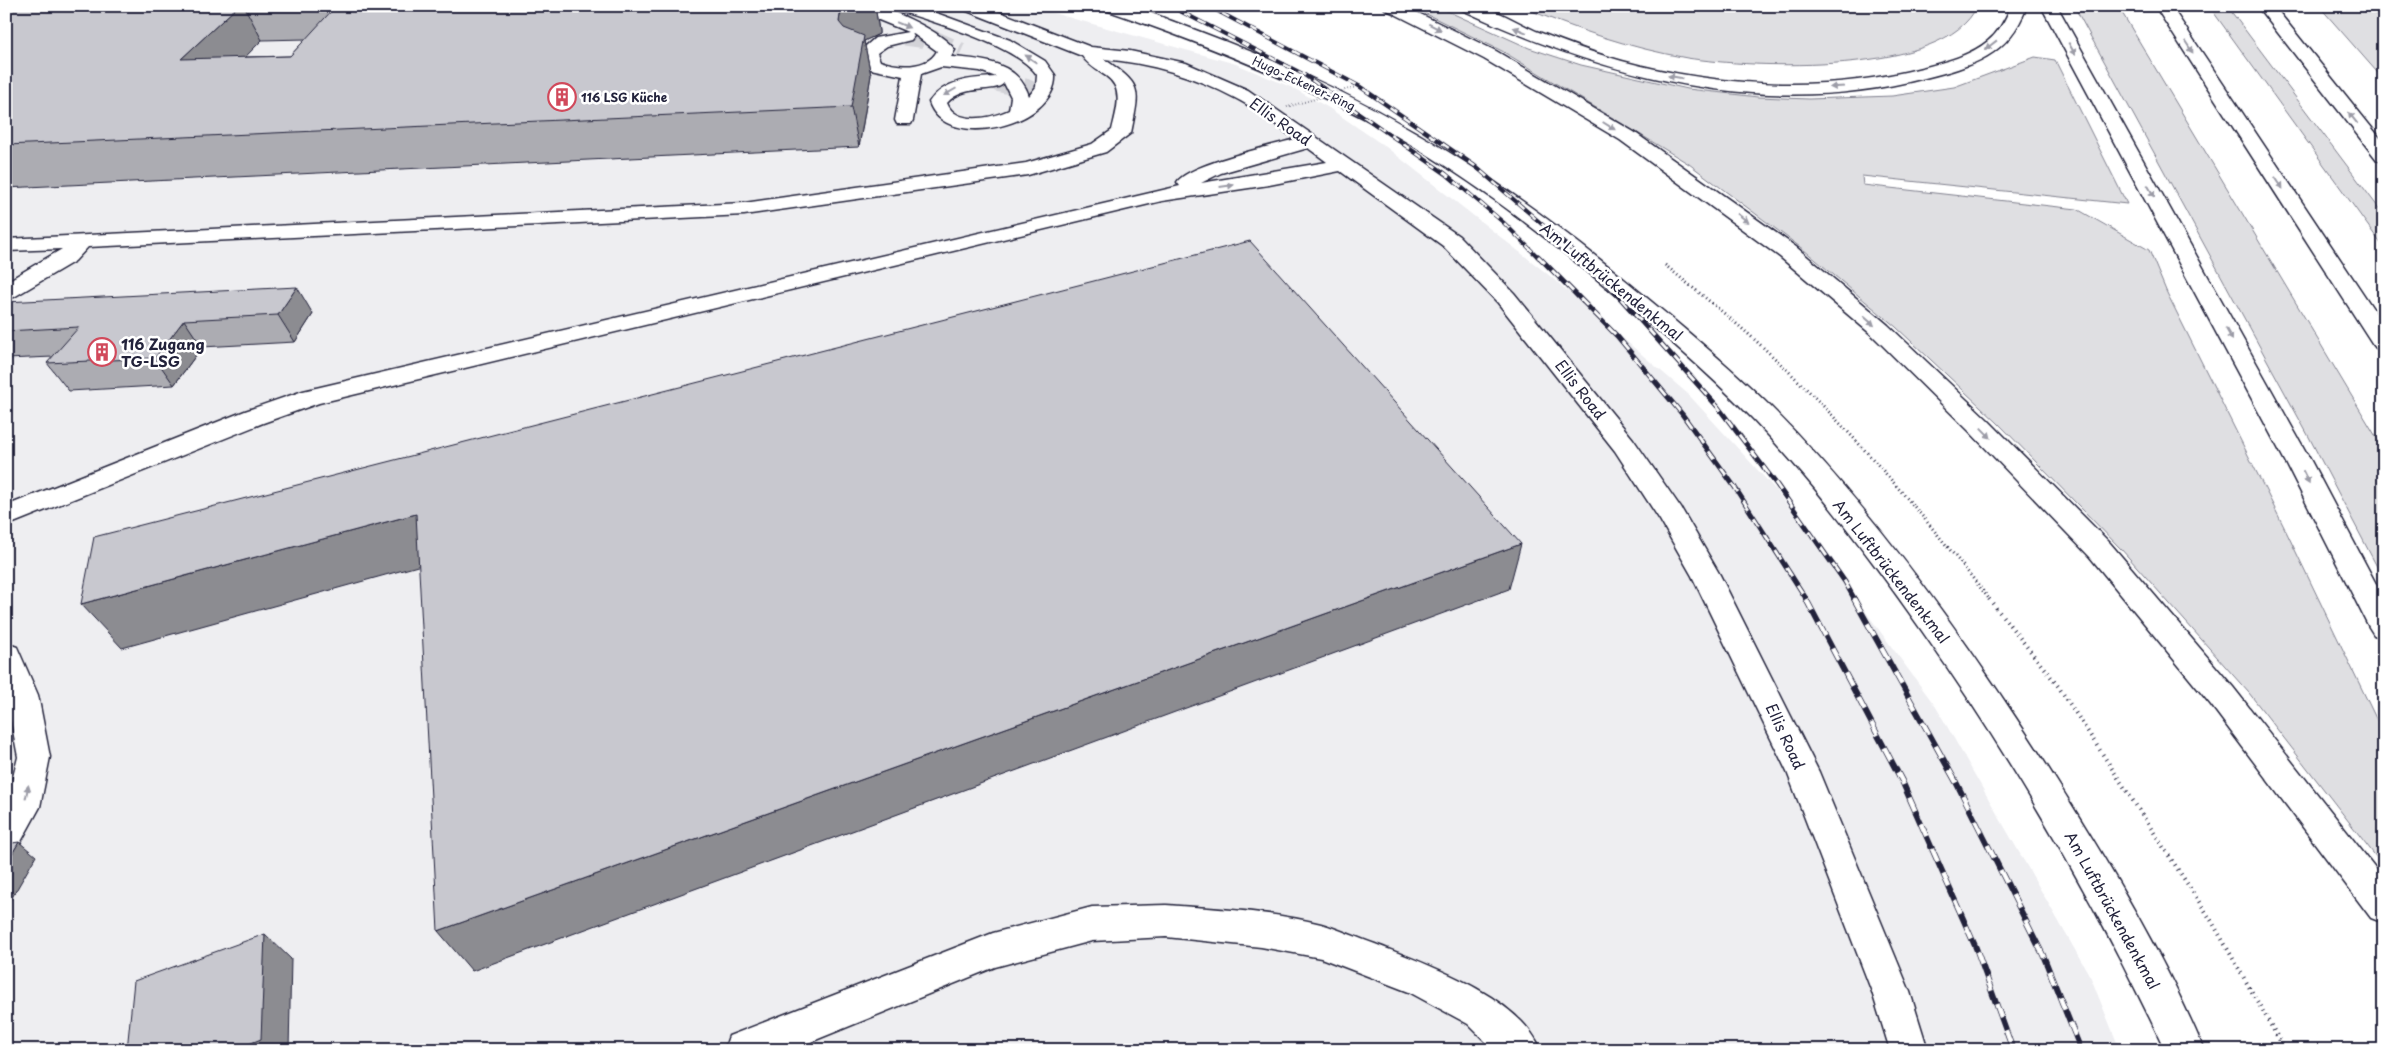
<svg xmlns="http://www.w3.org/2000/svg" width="2390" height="1056" viewBox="0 0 2390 1056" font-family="'Playpen Sans',sans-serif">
	<rect width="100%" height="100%" fill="#fff"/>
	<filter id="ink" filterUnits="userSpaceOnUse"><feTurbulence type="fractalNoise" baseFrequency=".02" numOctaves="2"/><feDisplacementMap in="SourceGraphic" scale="10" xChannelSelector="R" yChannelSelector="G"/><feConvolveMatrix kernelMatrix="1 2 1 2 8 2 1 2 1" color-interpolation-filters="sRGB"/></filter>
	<g filter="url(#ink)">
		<path fill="#eeeef1" d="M6,6H1028L1236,64L1293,88L1329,108L1386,147L1550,276L1688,394L1775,489L1936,707L2091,978L2120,1050H6Z"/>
		<path fill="#dfdfe2" stroke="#80808e" d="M1410,6H1436L1529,48L1581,65L1688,89L1758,97L1809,99L1892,96L1954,87L2035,57L2055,60L2127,204L1862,176L1863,185L2077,209L2149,250L2167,293L2284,527L2384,735V867L2249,693L2121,549L1998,423L1896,327L1804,250L1689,164L1502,51Z
			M1520,6H1977C1946,77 1752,68 1687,58C1630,48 1574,29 1520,6Z
			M2074,6H2118L2384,450V580L2309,437Z
			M2209,6H2227L2384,215V248Z
			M2319,6H2367L2384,23V80Z"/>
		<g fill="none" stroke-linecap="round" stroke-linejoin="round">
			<path stroke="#d3d3d8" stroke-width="19" stroke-dasharray="19 9" stroke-linecap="butt" d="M905,36L934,40L961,52
				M996,82L1025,88L1047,98"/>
			<defs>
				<path id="minor" d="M850,6C857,6 866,5 873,6C895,10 942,32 955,50L951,57C982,59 1018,62 1029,96L1036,87L1037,75C1017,45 929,21 894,9L892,6H917L1010,40L1045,61L1055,75C1058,125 945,153 929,102C944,80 971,78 996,77L980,71L951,68L941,67L921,74L913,120L911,124H897L895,120L903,76L866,68L859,52L875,38L908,32L852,9ZM912,33L937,51C927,70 897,67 880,61L877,53L887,46L911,40L914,36ZM1004,83L1011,97L1009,110C992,118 956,126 947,103C965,83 995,94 1004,83Z
					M960,6H984L1091,47L1130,51L1186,63L1248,90L1459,236L1514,293L1633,439L1681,508L1720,575L1819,772L1910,992L1928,1050H1890L1872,992L1787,772L1692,576L1660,520L1615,451L1498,303L1443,246L1340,171L1269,185L1162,201L319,403L263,423L6,526V506L245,411L303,391L1180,186L1177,182C1189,164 1272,146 1295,139C1276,125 1257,109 1235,98C1194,76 1150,63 1104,59C1143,86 1140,88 1131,133L1106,152L1028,175L744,215L88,247L75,261L14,297L6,299V282L62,249L6,251V239L744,203L1026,163L1092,144L1112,130C1116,112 1125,89 1106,76C1097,70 1088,65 1082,56L962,9ZM1308,148L1327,162L1201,183L1221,173Z
					M1101,6C1109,6 1117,5 1125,6C1142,8 1161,17 1177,23C1217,38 1256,53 1294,70C1411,122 1508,186 1608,266C1663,311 1718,355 1769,405C1878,514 1974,650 2056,780C2109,864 2166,959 2204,1050H2165C2096,903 2015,763 1922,631C1870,557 1816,485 1754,420C1704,368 1649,322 1593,276C1529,224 1465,175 1393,134C1301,82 1203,43 1103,9Z
					M6,643L17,647L38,695L50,757L40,807L18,847L6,851V805L18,757L6,694Z
					M1166,905C1217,909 1271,911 1321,924C1339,929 1357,938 1375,944C1426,964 1519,996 1541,1050H1494L1468,1024L1409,992L1321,958L1261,947L1166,937L1092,941L995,967L791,1050H724L729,1036L993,933L1092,907Z"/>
				<path id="highway" d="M1383,6H1404L1496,51L1634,132L1796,247L1888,325L1987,419L2110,543L2233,687L2384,879V923L2371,918L2211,705L2090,557L1969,431L1872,335L1780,257L1620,140L1484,59L1385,9Z
					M1458,6C1465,6 1474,5 1481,6C1499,11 1518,23 1536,31C1564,42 1593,53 1622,61C1718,87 1826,93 1922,68C1945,62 1970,56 1988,41C1999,32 2006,19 2011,6H2027C2009,56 1972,66 1925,78C1764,120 1607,77 1460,9Z
					M2041,6H2057L2311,461L2384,599V638L2374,635L2369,627L2285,461Z
					M2155,6H2171L2384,325V350L2376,348L2372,343Z
					M2257,6H2274L2384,143V162L2377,160Z"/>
			</defs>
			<use href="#minor" stroke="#22223b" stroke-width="3"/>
			<use href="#highway" stroke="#22223b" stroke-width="3"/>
			<path stroke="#22223b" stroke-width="3" stroke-dasharray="1 3" stroke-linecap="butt" d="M1665,265C1699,293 1735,321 1767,351C1849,427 1921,512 1990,600"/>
			<path stroke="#22223b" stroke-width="4" stroke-dasharray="1 4.5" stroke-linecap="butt" d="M1989,599L2058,686L2211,920L2285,1050"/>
			<use href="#minor" fill="#fff" fill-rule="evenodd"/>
			<use href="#highway" fill="#fff" fill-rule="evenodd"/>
			<defs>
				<path id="rail-far2" d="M1170,6L1303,74L1446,174L1504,223L1539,258
					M1208,6L1359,86L1475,166L1581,258"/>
				<path id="rail-far1" d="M1538,256L1617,336L1682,414L1734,486L1807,600
					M1579,256L1596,271L1718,407L1777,485L1845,582L1855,600"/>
				<path id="rail" d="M1806,599L1902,781L1976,948L2013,1050
					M1854,599L1956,782L2043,955L2081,1050"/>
			</defs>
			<use href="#rail-far2" stroke="#22223b" stroke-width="4"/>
			<use href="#rail-far1" stroke="#22223b" stroke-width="5"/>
			<use href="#rail" stroke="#22223b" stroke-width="6"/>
			<use href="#rail-far2" stroke="#fff" stroke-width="2.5" stroke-dasharray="8" stroke-linecap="butt"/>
			<use href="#rail-far1" stroke="#fff" stroke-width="3" stroke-dasharray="10" stroke-linecap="butt"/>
			<use href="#rail" stroke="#fff" stroke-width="4.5" stroke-dasharray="14" stroke-linecap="butt"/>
			<path stroke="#22223b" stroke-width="2" stroke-dasharray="0.5 2.5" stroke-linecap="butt" d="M1287,107L1359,86"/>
		</g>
		<path fill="#acacb2" stroke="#22223b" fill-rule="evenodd" d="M13,6H875L879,31V34L864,41L871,75L859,147L6,188V11ZM306,39L290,56L245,57L262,40Z
			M6,302L313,314L295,342L202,347L174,385L69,391L47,363L53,357L6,359Z"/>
		<path fill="#8c8c91" stroke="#22223b" d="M238,6H244L262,40L204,99L181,59Z
			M850,6H875L879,31V34L864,41L871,75L859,147L851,107L852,47L839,22L840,15L844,9Z
			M297,287L313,314L295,342L278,315Z
			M184,320L202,347L174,385L155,358Z
			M416,514L443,559L122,648L81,604Z
			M1521,544L1509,589L472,971L438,931Z
			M19,842L36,856L6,908V864Z
			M265,934L291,959L289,1050H234Z"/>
		<path fill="#c8c8cf" stroke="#22223b" d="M13,6H238L181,59L290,56L336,6H850L844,9L840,15L839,22L844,28L864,36L851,107L6,145V11Z
			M1250,241L1521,544L438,931L416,514L81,604L94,537Z
			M297,287L278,315L184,320L155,358L47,363L79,327L6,331V302Z
			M19,842L6,864V844Z
			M265,934L261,1039L234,1050H127L134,981Z"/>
		<defs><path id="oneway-solid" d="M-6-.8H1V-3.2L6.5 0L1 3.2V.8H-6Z" transform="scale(1.25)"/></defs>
		<g fill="#9c9ca7">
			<use href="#oneway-solid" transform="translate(903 25) rotate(23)"/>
			<use href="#oneway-solid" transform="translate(1435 27) rotate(27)"/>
			<use href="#oneway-solid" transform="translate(1520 30) rotate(-158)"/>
			<use href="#oneway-solid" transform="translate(1991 45) rotate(142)"/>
			<use href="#oneway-solid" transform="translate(2189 47) rotate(57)"/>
			<use href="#oneway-solid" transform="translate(2072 49) rotate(61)"/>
			<use href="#oneway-solid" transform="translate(1031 59) rotate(-146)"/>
			<use href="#oneway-solid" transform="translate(1675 77) rotate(-171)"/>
			<use href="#oneway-solid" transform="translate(1837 87) rotate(177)"/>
			<use href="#oneway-solid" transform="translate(950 92) rotate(150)"/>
			<use href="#oneway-solid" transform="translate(2353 118) rotate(-128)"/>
			<use href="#oneway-solid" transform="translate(1609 126) rotate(32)"/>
			<use href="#oneway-solid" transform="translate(2279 183) rotate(57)"/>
			<use href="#oneway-solid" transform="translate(1227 186) rotate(-8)"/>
			<use href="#oneway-solid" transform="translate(2151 191) rotate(61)"/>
			<use href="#oneway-solid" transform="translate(1743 218) rotate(37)"/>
			<use href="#oneway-solid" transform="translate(1869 321) rotate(41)"/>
			<use href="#oneway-solid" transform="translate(2229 334) rotate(61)"/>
			<use href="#oneway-solid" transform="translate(1986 433) rotate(46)"/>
			<use href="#oneway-solid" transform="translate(2306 477) rotate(63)"/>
			<use href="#oneway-solid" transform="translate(27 792) rotate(-78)"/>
		</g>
	</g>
	<defs>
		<symbol id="building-ring" viewBox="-11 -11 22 22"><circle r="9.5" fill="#fff" stroke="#d1495b" stroke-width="1.5"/><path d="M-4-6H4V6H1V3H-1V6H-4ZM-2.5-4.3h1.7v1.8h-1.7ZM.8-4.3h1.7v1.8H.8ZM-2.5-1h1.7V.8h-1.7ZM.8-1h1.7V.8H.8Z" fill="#d1495b"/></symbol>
	</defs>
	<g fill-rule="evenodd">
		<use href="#building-ring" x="546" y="81" width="32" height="32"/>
		<use href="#building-ring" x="86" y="336" width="32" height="32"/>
	</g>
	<g text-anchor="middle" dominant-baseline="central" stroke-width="5" stroke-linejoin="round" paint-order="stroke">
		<g font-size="12" fill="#22223b" stroke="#fff">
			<text transform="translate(1304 83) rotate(25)">Hugo-Eckener-Ring</text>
		</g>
		<g font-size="12" font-weight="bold" fill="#22223b" stroke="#fff" text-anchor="start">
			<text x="581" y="97">116 LSG Küche</text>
		</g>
		<g font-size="15" fill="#22223b" stroke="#fff">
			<text transform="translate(1281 121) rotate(35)">Ellis Road</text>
			<text transform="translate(1612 281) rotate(39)">Am Luftbrückendenkmal</text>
			<text transform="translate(1581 389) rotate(52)">Ellis Road</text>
			<text transform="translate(1892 571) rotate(52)">Am Luftbrückendenkmal</text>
			<text transform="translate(1786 736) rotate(65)">Ellis Road</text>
			<text transform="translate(2113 910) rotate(61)">Am Luftbrückendenkmal</text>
		</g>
		<g font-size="15" font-weight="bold" fill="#22223b" stroke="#fff" text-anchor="start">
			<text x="121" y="343">116 Zugang<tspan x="121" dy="17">TG-LSG</tspan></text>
		</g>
	</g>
	<rect width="2390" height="1056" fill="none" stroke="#fff" stroke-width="25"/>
	<rect x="12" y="12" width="2365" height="1031" fill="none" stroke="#22223b" stroke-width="2" filter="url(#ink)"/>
</svg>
